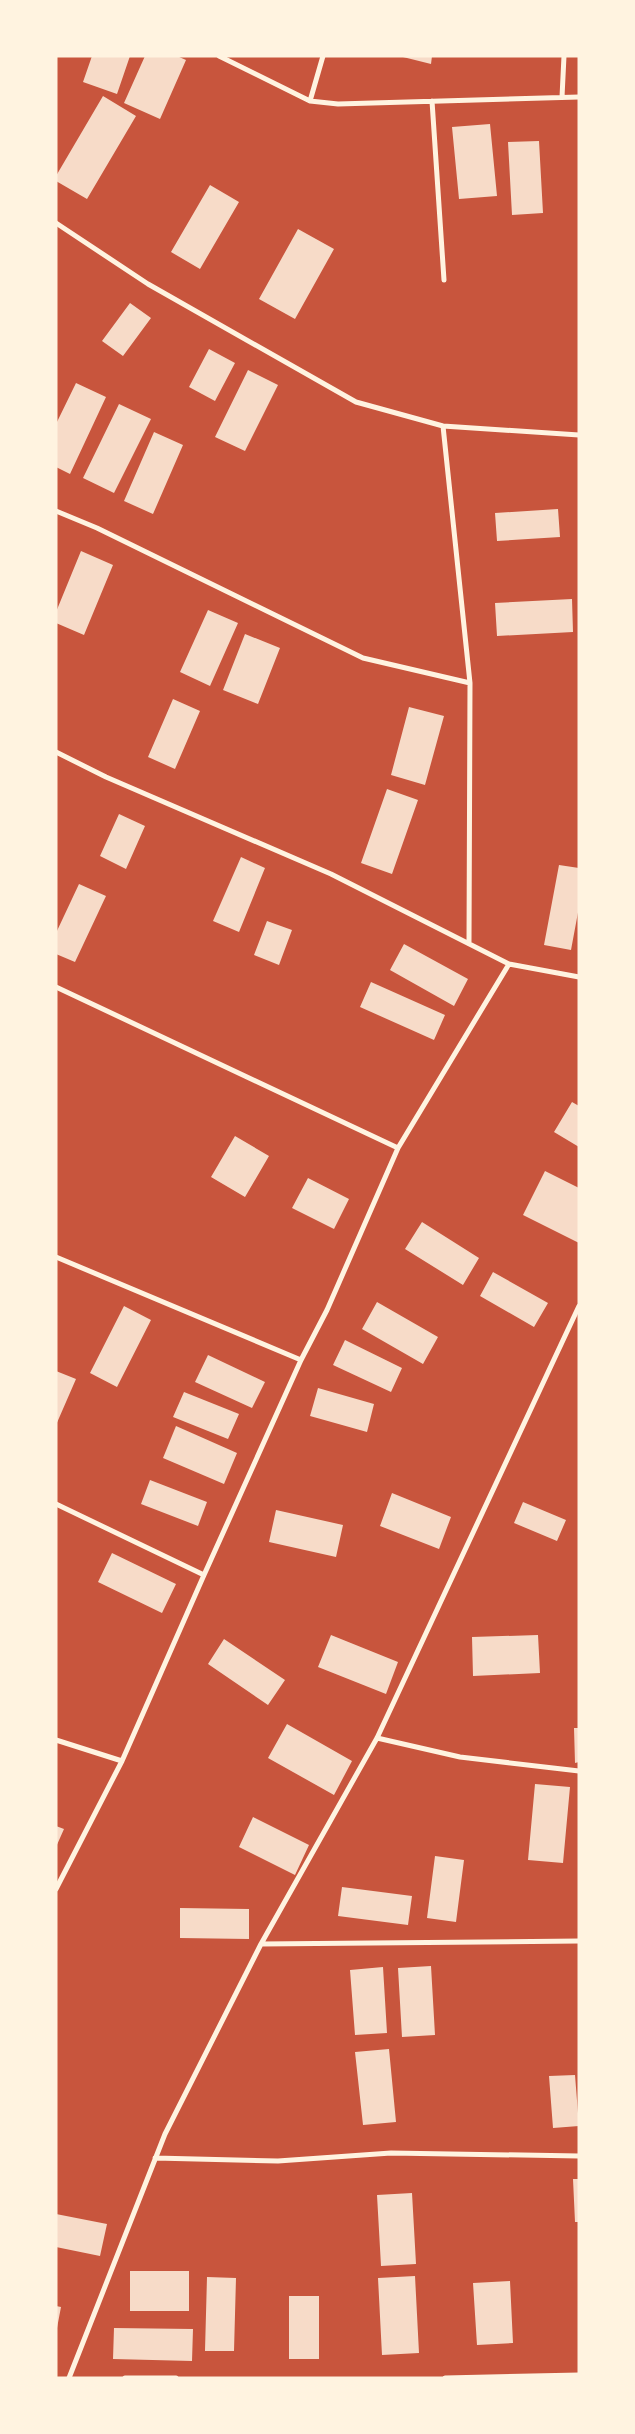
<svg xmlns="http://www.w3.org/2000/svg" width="635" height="2434" viewBox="0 0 635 2434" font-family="'PT Sans',sans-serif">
	<rect width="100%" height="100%" fill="#c8553d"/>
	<path fill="#f7dbc8" d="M92,56H130L117,94L83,82Z
		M145,56H177L186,60L160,119L124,103Z
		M399,56H432L431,64Z
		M103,96L136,116L87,199L56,181V176Z
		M490,124L497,196L459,199L452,127Z
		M539,141L543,213L512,215L508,142Z
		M210,185L239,202L200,269L171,252Z
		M298,229L334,249L295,319L259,299Z
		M130,303L151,318L123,356L102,341Z
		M209,349L235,363L215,401L189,387Z
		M248,370L278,385L245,451L215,437Z
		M76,383L106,397L70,474L56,467V424Z
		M119,404L151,419L114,493L83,478Z
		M154,432L183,445L153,514L124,501Z
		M558,509L560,537L497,541L495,513Z
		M81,551L113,565L84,635L56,623V612Z
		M572,599L573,632L497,636L495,603Z
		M208,610L238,623L210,686L180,672Z
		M245,634L280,648L258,704L223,690Z
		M173,699L200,711L175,769L148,757Z
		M409,707L444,716L425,785L391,775Z
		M387,789L418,800L392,874L361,863Z
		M119,814L145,826L126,869L100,856Z
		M241,857L265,868L239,932L213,921Z
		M559,865L579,868V907L571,950L544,945Z
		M79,884L106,896L75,962L56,954V933Z
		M267,921L292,930L279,965L254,955Z
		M404,944L468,979L454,1006L390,970Z
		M371,982L445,1015L434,1040L360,1007Z
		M572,1102L579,1106V1147L554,1132Z
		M235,1136L269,1156L245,1197L211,1177Z
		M545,1171L579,1188V1243L523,1215Z
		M308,1178L349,1199L334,1229L292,1208Z
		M422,1222L479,1258L463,1285L405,1249Z
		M493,1272L548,1303L534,1327L480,1296Z
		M377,1302L438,1337L423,1364L362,1329Z
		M124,1306L151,1320L117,1387L90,1373Z
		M345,1340L402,1368L391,1392L333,1365Z
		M208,1355L265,1382L252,1408L195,1382Z
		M56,1371L76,1379L56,1425Z
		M318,1388L374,1404L367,1432L310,1416Z
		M184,1392L239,1414L228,1439L173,1417Z
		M176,1426L237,1453L224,1484L163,1458Z
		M150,1480L207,1502L198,1526L141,1504Z
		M392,1493L451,1517L439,1549L380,1526Z
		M523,1502L566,1520L557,1541L514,1523Z
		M276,1510L343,1525L336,1557L269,1542Z
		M112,1553L176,1584L162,1613L98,1582Z
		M331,1635L398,1662L386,1694L318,1667Z
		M538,1635L540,1673L473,1676L472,1637Z
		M224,1639L285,1680L268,1705L208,1664Z
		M287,1724L352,1761L334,1795L268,1758Z
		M574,1728H579V1762L575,1763Z
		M535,1784L570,1787L563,1863L528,1860Z
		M253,1817L309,1845L295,1875L239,1847Z
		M56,1826L64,1829L56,1847Z
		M435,1856L464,1860L456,1922L427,1918Z
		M342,1887L412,1896L408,1925L338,1916Z
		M180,1908L249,1909V1939L180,1938Z
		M431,1966L435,2035L402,2037L398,1968Z
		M383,1967L387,2033L355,2035L350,1970Z
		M389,2049L396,2122L363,2125L355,2052Z
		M575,2075L579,2126L553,2128L549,2076Z
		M573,2179H579V2222H575Z
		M412,2193L416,2264L381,2266L377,2195Z
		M56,2214L107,2224L100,2256L56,2247Z
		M130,2271H189V2311H130Z
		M415,2276L419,2353L382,2355L378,2278Z
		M207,2277L236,2278L234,2351H205Z
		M510,2281L513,2343L477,2345L473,2283Z
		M289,2296H319V2359H289Z
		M56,2306L61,2307L57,2328H56Z
		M114,2328L193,2329L192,2361L113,2359Z"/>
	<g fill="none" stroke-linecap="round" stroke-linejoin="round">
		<path stroke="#fff3e0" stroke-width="5" d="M219,56L310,101L338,104L579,97
			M562,97L564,56
			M310,101L323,56
			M432,101L444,280
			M56,223L148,284L356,402L443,426L579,435
			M443,426L470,683L469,944
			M56,511L97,528L363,658L470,683
			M56,752L106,777L331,874L509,964L579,977
			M56,987L398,1148
			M56,1257L301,1360
			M56,1504L204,1575
			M377,1738L460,1757L579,1771
			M56,1740L122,1761
			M56,1889L122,1761L204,1575L301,1360L327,1310L398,1148L509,964
			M261,1944L579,1941
			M155,2158L278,2161L391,2153L579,2156
			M69,2378L165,2134L261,1944L377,1738L579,1306
			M125,2378H176
			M445,2378L579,2375"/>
	</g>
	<rect width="635" height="2434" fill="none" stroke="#fff3e0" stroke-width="115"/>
</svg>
